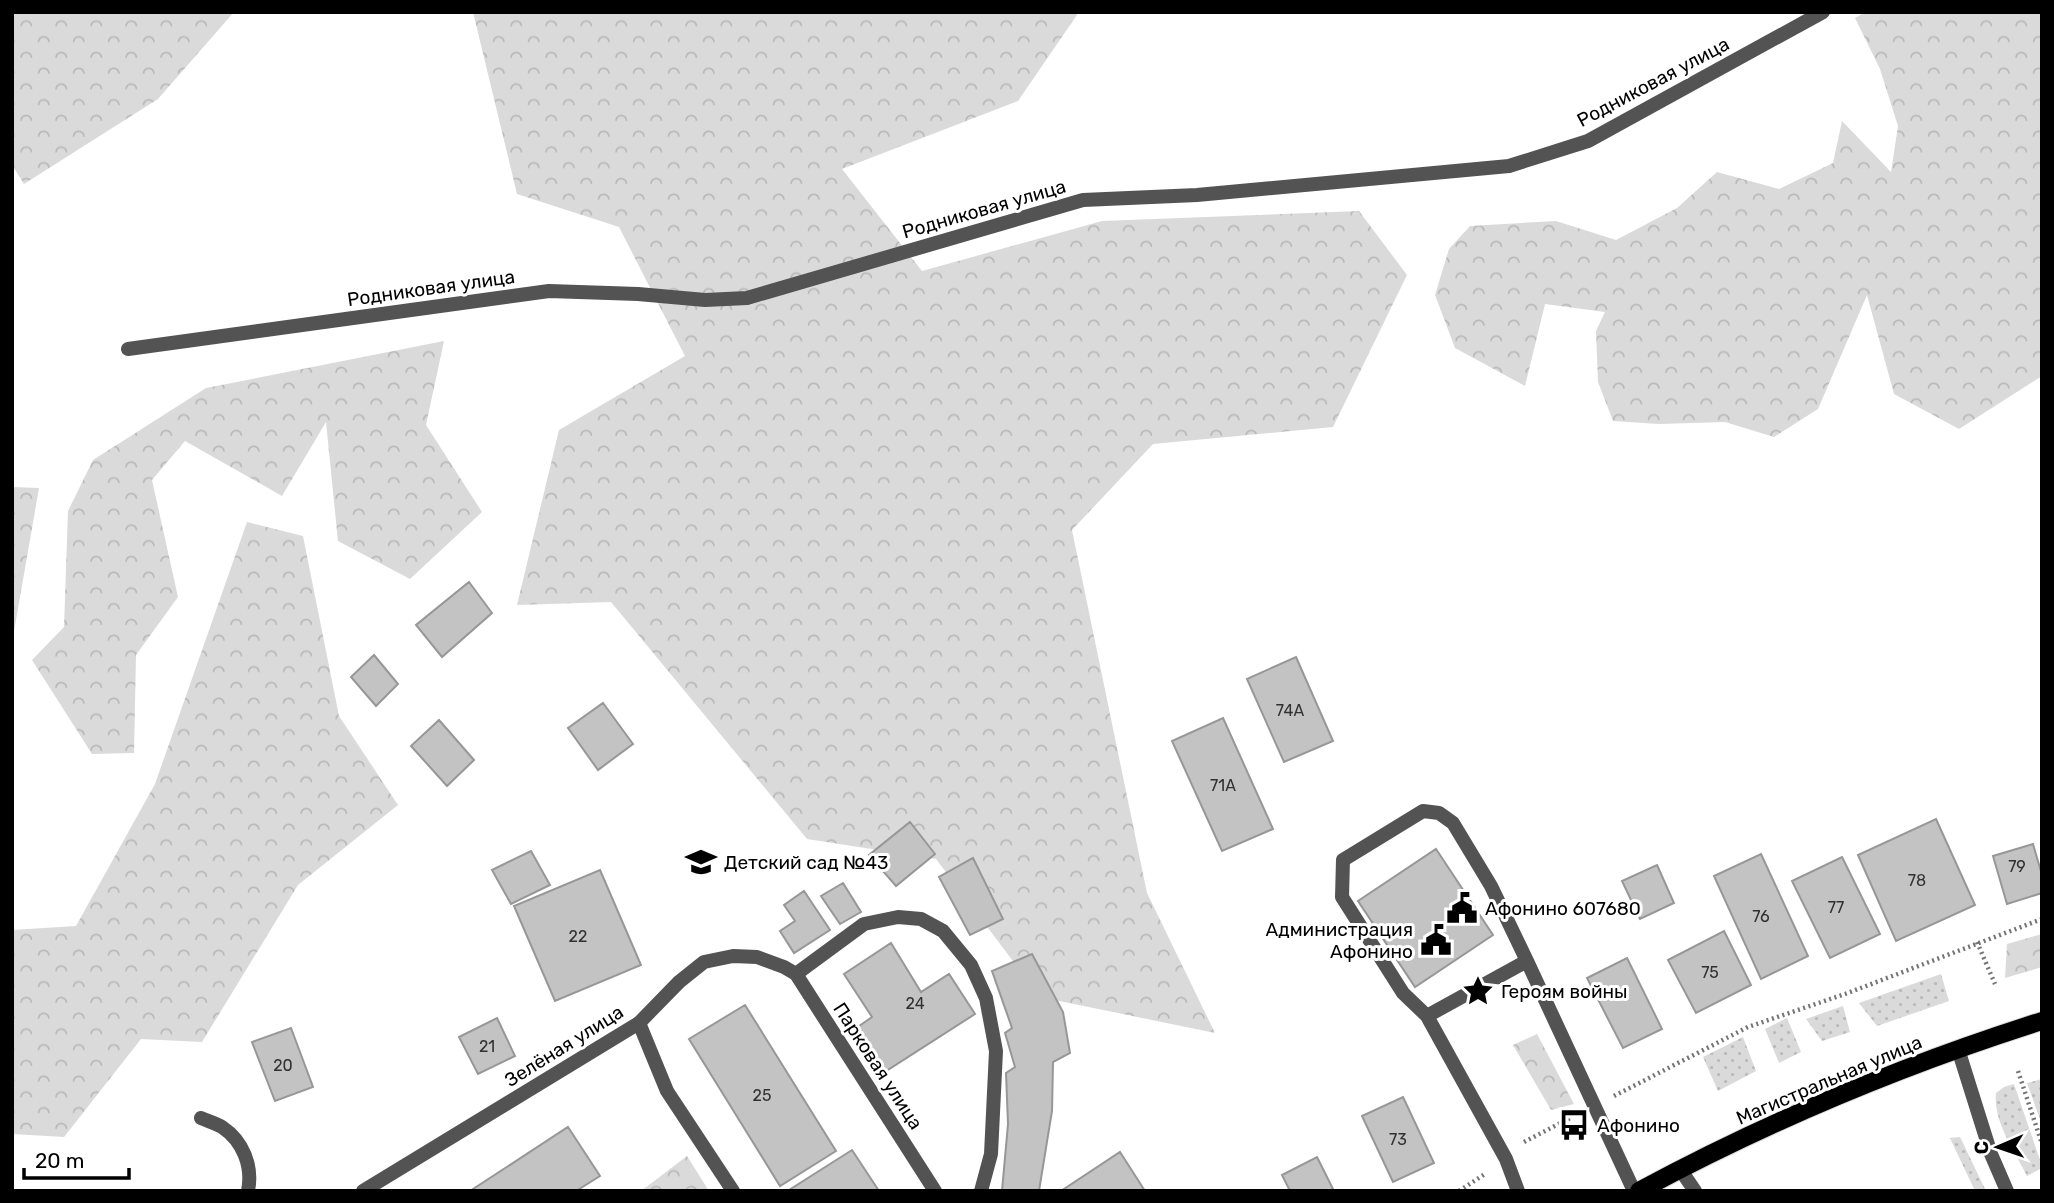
<svg xmlns="http://www.w3.org/2000/svg" width="2054" height="1203" viewBox="0 0 2054 1203" font-family="Rubik,sans-serif">
	<defs>
		<pattern id="grass-dots" width="8" height="8" patternUnits="userSpaceOnUse" patternTransform="scale(1.75)"><rect width="8" height="8" fill="#dadada"/><path d="M2 2h.1M6 6h.1" fill="none" stroke="#b9b9b9" stroke-width="1.8" stroke-linecap="round"/></pattern>
		<pattern id="forest-crowns" width="20" height="18" patternUnits="userSpaceOnUse" patternTransform="scale(1.75)"><rect width="20" height="18" fill="#dadada"/><path d="M2 6a3 3 0 1 1 6 0M12 15a3 3 0 1 1 6 0" fill="none" stroke="#b9b9b9"/></pattern>
	</defs>
	<rect width="100%" height="100%" fill="#fff"/>
	<path fill="url(#grass-dots)" d="M1941,974L1949,1001L1877,1026L1859,1003Z
		M1843,1006L1850,1032L1822,1041L1806,1019Z
		M1787,1018L1801,1052L1779,1063L1765,1029Z
		M1743,1037L1756,1071L1718,1091L1703,1057Z
		M2042,1079V1125L2027,1083Z
		M2014,1084L2042,1166V1168L2027,1176C2015,1151 1993,1122 1996,1093L2004,1087Z
		M1960,1137L1986,1191H1975L1950,1138Z"/>
	<path fill="url(#forest-crowns)" d="M12,12H234L158,99L24,184L12,165Z
		M473,12H1079L1018,101L842,169L922,271L1102,221L1359,211L1407,275L1333,427L1153,444L1072,530L1147,893L1215,1033L1040,997L936,859L807,839L611,602L517,605L559,430L685,356L619,227L517,194Z
		M1866,12H2042V376L1959,429L1894,394L1867,295L1818,409L1774,437L1725,422L1659,424L1613,421L1598,382L1596,331L1605,312L1545,304L1525,386L1455,348L1435,295L1449,249L1470,226L1556,221L1616,240L1677,208L1717,172L1779,189L1833,163L1842,121L1891,172L1898,126L1880,69L1855,18Z
		M444,341L426,425L482,512L410,579L338,541L326,422L282,496L185,441L152,480L178,597L136,655L134,753L92,754L32,660L64,627L68,511L93,460L206,388Z
		M12,487L39,488L12,643Z
		M247,522L303,536L339,716L398,805L298,885L202,1042L141,1039L64,1137L12,1134V930L76,926L155,784Z
		M2042,934V967L2005,978L2007,944Z
		M1537,1034L1574,1104L1551,1110L1513,1045Z
		M687,1156L709,1191H641Z"/>
	<path fill="#c3c3c3" stroke="#979797" stroke-width="2" d="M469,582L492,613L442,657L416,625Z
		M374,655L398,684L376,706L351,677Z
		M1296,657L1333,741L1284,762L1247,679Z
		M603,703L633,744L598,770L568,728Z
		M1223,718L1273,829L1222,851L1172,741Z
		M439,720L474,760L447,786L411,746Z
		M1936,819L1975,905L1896,941L1858,855Z
		M910,822L935,854L896,886L869,855Z
		M2033,844L2042,875V893L2007,904L1993,856Z
		M1436,849L1493,935L1415,987L1358,901Z
		M531,851L550,885L511,904L492,870Z
		M1761,854L1808,956L1761,979L1714,876Z
		M1842,857L1880,934L1830,958L1792,881Z
		M973,858L1003,919L970,935L939,877Z
		M1657,865L1674,903L1640,919L1622,881Z
		M600,870L641,965L555,1001L514,906Z
		M843,883L861,912L840,924L821,896Z
		M804,891L830,930L794,953L780,931L795,921L784,905Z
		M1724,931L1751,985L1696,1013L1668,960Z
		M891,943L921,992L949,974L975,1014L883,1073L855,1029L872,1017L844,974Z
		M1032,954L1063,1012L1070,1053L1053,1062L1052,1111L1039,1191H1002L1008,1124L1006,1073L1015,1067L1005,1033L1012,1028L992,971Z
		M1627,958L1662,1029L1623,1048L1587,978Z
		M745,1005L836,1151L780,1186L689,1039Z
		M497,1018L515,1056L478,1074L459,1037Z
		M291,1028L313,1087L275,1101L252,1042Z
		M1403,1097L1434,1163L1393,1182L1362,1116Z
		M568,1127L600,1176L576,1191H470Z
		M852,1150L879,1191H789V1190Z
		M1120,1152L1145,1191H1061Z
		M1317,1157L1334,1191H1290L1282,1175Z"/>
	<g fill="none" stroke-linecap="round" stroke-linejoin="round">
		<defs>
			<path id="primary" d="M1639,1191C1767,1122 1903,1065 2042,1021"/>
		</defs>
		<use href="#primary" stroke="#dbdbdb" stroke-width="20"/>
		<path stroke="#757575" stroke-width="4.5" stroke-dasharray="2 3.5" stroke-linecap="butt" d="M1977,942L1995,984
			M2018,1071L2042,1144
			M1614,1096L1748,1027L1845,994L2042,919
			M1524,1142L1572,1117
			M1459,1191L1485,1174"/>
		<path stroke="#535353" stroke-width="14" d="M796,974L864,924L898,917L921,919L943,931L971,965L986,998L996,1051L991,1154L981,1191
			M1427,1016L1403,993L1342,897L1343,860L1423,811L1439,813L1453,823L1491,886L1527,961
			M639,1023L667,1091L733,1191
			M201,1118C207,1121 216,1123 222,1127C243,1141 253,1166 248,1191
			M1680,1169L1695,1191
			M1518,1191L1506,1159L1427,1016L1527,961L1634,1191"/>
		<path stroke="#535353" stroke-width="14" d="M128,349L549,291L638,294L705,300L747,298L1083,200L1197,195L1509,166L1588,141L1823,12
			M1958,1049L1991,1154L2007,1191
			M363,1191L639,1023L679,982L704,962L733,956L757,957L784,967L796,974L935,1191"/>
		<use href="#primary" stroke="#000" stroke-width="18"/>
	</g>
	<defs>
		<symbol id="school-bare" viewBox="-9 -9 18 18"><path d="M0-5L7-2L0 1L-7-2ZM-4 1L0 2.5L4 1V4Q0 6-4 4Z" fill="#000" stroke="#fff" stroke-width="2.5" paint-order="stroke"/></symbol>
		<symbol id="civic-bare" viewBox="-9 -9 18 18"><path d="M-.6-6.5H3V-4.5H.6V-3L4-1V1h2V6H-6V1h2V-1L-.6-3ZM-1.2 2.5V6h2.4V2.5Z" fill="#000" stroke="#fff" stroke-width="2.5" paint-order="stroke"/></symbol>
		<symbol id="sight-bare" viewBox="-9 -9 18 18"><path d="M0-6L1.8-2.2L6-1.7L2.9 1.2L3.7 5.4L0 3.3L-3.7 5.4L-2.9 1.2L-6-1.7L-1.8-2.2Z" fill="#000" stroke="#fff" stroke-width="2.5" paint-order="stroke"/></symbol>
		<symbol id="bus-bare" viewBox="-9 -9 18 18"><path d="M-5-6H5V4H4V6H2V4H-2V6H-4V4H-5ZM-3.5-4V0h7V-4ZM-3.5 1.2v1.5H-2V1.2ZM2 1.2v1.5H3.5V1.2Z" fill="#000" stroke="#fff" stroke-width="2.5" paint-order="stroke"/></symbol>
	</defs>
	<g fill-rule="evenodd">
		<use href="#school-bare" x="679" y="840" width="44" height="44"/>
		<use href="#civic-bare" x="1440" y="886" width="44" height="44"/>
		<use href="#civic-bare" x="1414" y="918" width="44" height="44"/>
		<use href="#sight-bare" x="1456" y="969" width="44" height="44"/>
		<use href="#bus-bare" x="1552" y="1103" width="44" height="44"/>
	</g>
	<g text-anchor="middle" dominant-baseline="central" stroke-width="6" stroke-linejoin="round" paint-order="stroke">
		<g font-size="16" fill="#313131">
			<text x="1290" y="710">74А</text>
			<text x="1223" y="785">71А</text>
			<text x="2017" y="866">79</text>
			<text x="1917" y="880">78</text>
			<text x="1836" y="907">77</text>
			<text x="1761" y="916">76</text>
			<text x="578" y="936">22</text>
			<text x="1710" y="972">75</text>
			<text x="915" y="1003">24</text>
			<text x="487" y="1046">21</text>
			<text x="283" y="1065">20</text>
			<text x="762" y="1095">25</text>
			<text x="1398" y="1139">73</text>
		</g>
		<g font-size="19" fill="#000" stroke="#fff">
			<text transform="translate(1653 82) rotate(-28)">Родниковая улица</text>
			<text transform="translate(984 209) rotate(-16)">Родниковая улица</text>
			<text transform="translate(431 288) rotate(-8)">Родниковая улица</text>
			<text transform="translate(564 1046) rotate(-32)">Зелёная улица</text>
			<text transform="translate(878 1066) rotate(57)">Парковая улица</text>
			<text transform="translate(1829 1080) rotate(-23)">Магистральная улица</text>
		</g>
		<g font-size="19" fill="#000" stroke="#fff" text-anchor="start">
			<text x="724" y="862">Детский сад №43</text>
			<text x="1485" y="908">Афонино 607680</text>
			<text x="1413" y="929" text-anchor="end">Администрация<tspan x="1413" dy="22">Афонино</tspan></text>
			<text x="1501" y="991">Героям войны</text>
			<text x="1597" y="1125">Афонино</text>
		</g>
	</g>
	<rect width="2054" height="1203" fill="none" stroke="#000000" stroke-width="28"/>
	<g transform="translate(1998 1147) rotate(268)" stroke="#ffffff" stroke-width="5" paint-order="stroke">
	<path d="M0-5L12 26L0 18L-12 26Z" fill="#000000"/>
	<text y="-10" font-size="19" font-weight="bold" text-anchor="middle" fill="#000000">С</text>
	</g>
	<path d="M24 1168v10h105v-10" fill="none" stroke="#000000" stroke-width="3.5"/>
	<text x="35" y="1168" font-size="21" fill="#000000" stroke="#ffffff" stroke-width="5" paint-order="stroke">20 m</text>
</svg>
